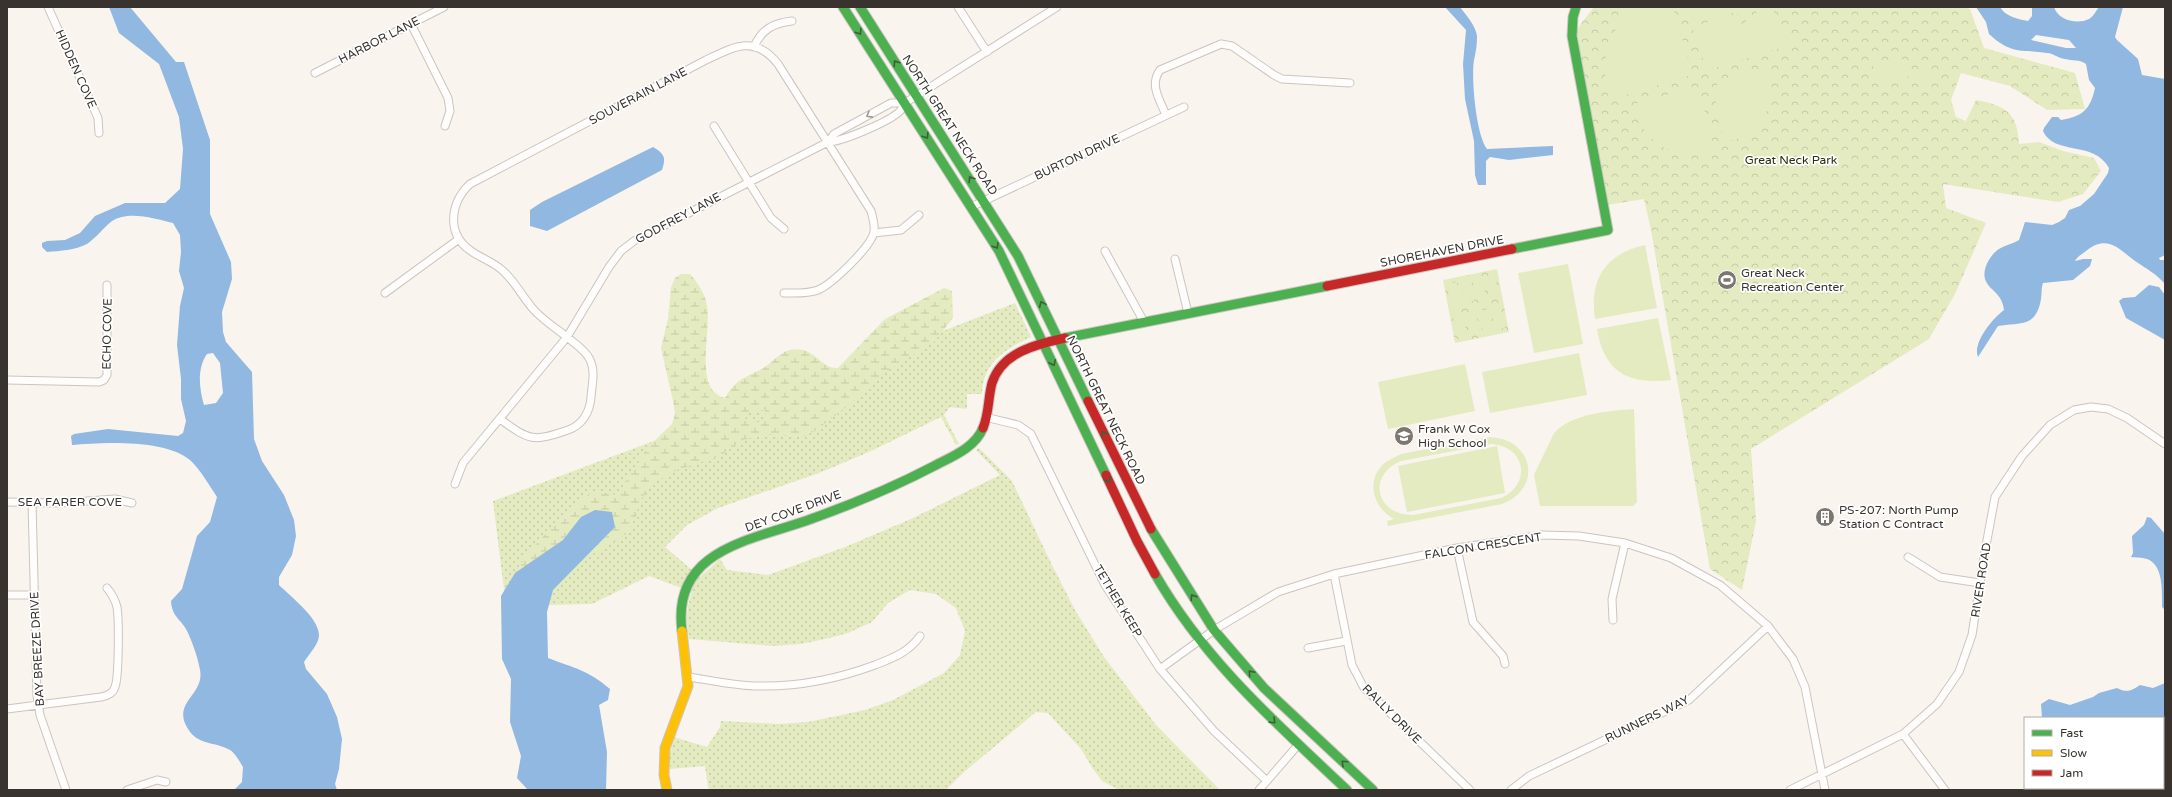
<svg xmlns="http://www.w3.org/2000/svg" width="2172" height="797" viewBox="0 0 2172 797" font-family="'Varela Round',sans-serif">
	<defs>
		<pattern id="grass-dots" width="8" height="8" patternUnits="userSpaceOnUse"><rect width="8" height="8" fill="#e4ebc0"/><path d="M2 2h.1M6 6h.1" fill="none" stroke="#c4caa5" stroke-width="1.8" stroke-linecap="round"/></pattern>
		<pattern id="wetland-marsh" width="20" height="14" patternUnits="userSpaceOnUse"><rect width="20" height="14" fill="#e4ebc0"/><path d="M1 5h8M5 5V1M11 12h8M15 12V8" fill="none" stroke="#c4caa5"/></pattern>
		<pattern id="park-crowns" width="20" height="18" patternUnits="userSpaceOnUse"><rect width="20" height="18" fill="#e4ebc0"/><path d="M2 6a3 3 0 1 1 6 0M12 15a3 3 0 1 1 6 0" fill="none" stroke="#c4caa5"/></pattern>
	</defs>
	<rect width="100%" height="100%" fill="#faf4ee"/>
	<path fill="url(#grass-dots)" d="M1015,303L1031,337C1005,349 983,362 982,394H967V409L950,407L944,415L959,444L956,445L941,417L869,452L819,473L718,508L687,525L665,547L700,577L720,559L727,570L768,575L845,547L911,519L1000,475L976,450L979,448L1012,481L1050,561L1075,610L1104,657L1156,725L1220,790H1119L1102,781L1093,769L1081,749L1048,713L1036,712L964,772L946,790H710L708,787L705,766L670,769V753L674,737L707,747L720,727L721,721L779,724L808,722L865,710L893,700L944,673L960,655L965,631L956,608L936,594L910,590L888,603L872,622L848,633L825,639L801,644L773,646L689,639C686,622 686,608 692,592L649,576L592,604L506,606L493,501L798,387Z"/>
	<path fill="url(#wetland-marsh)" fill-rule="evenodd" d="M681,274H690C697,282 703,291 706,301C714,326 691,390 725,398C734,381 745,377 760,370C776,362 781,346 803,350C816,353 824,369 838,368L885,319L944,288L952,291L953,318L934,342L882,374L870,389L815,431L802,437L765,434L743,440L720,456L677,470L653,483L639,502L636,517L626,534L583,560L615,527L581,517L563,540L515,573C533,540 564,518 590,493C599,490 608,496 618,494L648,447L672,424L675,414L673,401L661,348L668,319L671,287L675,278ZM765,410L766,421L753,423L751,420L746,421L745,413Z"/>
	<path fill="url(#park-crowns)" d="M1594,7H1962L1970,9L1984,48L2075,73L2085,109L2047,110L2010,86L1961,73L1951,100L1956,117L1966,121L1976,100C2005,105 2018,113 2019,144L2039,142L2063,151L2094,158L2101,171L2083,194L2058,202L1943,184L1946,208L1986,223L1955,294L1929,339L1751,449L1756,521L1742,590L1710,569L1651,230L1644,199L1607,205L1576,30Z
		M1497,269L1509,332L1455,343L1443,280Z"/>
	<path fill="#e4ebc0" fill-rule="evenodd" d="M1634,7H1673L1691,70L1688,76L1609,100C1600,61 1605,36 1634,7Z
		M1685,7H1751L1744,16L1723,10L1720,15L1691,25Z
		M1763,7H1769C1780,18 1786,31 1790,45L1711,69L1705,65L1692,27L1725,17L1743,24Z
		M1905,59L1908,77L1876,82L1873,64Z
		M1768,66C1777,103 1765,134 1725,142L1716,107V85L1724,83L1729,77Z
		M1918,69L1935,75L1931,84L1915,78Z
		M1693,88L1700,93L1715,151C1676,162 1642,145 1634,104Z
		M1645,245L1657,308L1595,319C1589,280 1605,254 1645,245Z
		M1568,264L1583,344L1534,353L1518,273Z
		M1495,275L1499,296L1489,298L1485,277Z
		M1482,277L1486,298L1476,300L1472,279Z
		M1469,280L1474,301L1464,303L1460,282Z
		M1457,282L1461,303L1451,305L1447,284Z
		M1501,307L1505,328L1495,329L1491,309Z
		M1488,309L1492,330L1483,332L1479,311Z
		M1476,312L1480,333L1470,334L1466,314Z
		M1463,314L1467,335L1457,337L1453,316Z
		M1658,318L1671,380C1628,385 1604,372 1597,329Z
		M1579,353L1587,395L1490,413L1482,372Z
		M1465,364L1475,411L1388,429L1378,382Z
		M1634,409L1637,502L1633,506H1540L1534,475L1554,433C1573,413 1608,411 1634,409Z
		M1490,437C1534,439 1543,489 1502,504L1388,526L1387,521L1394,519C1376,510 1366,485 1380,468C1385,461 1393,458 1401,454ZM1491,444C1526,446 1532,484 1501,498L1413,515C1375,515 1367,475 1401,461Z
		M1497,446L1505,493L1407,512L1398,466Z"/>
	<path fill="#90b8e1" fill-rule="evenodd" d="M109,7H130L176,62H184L210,140V214L231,262L232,279L222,312L223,332L226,342L252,372L254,439L262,461L284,495L294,520L296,536L292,555L279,577V585C290,596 319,618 319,635C319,644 309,654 304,662L306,669L327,694L337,717L342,739L339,769L335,784L337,790H234L242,782L243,767C240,762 235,753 230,750C214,741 199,746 188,729C171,702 205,695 200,670C198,658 193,644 188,633C182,619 172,618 171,601L182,589L197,536L210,522L217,497C209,485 200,469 190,460C166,439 102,442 72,445L71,436L74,434L108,429L178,436L183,433L186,421L181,399V379L177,345L180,306L184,288L179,271L181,252L180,235L173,223C156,219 129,210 112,221C103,228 96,238 87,244C75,250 60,251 47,252L42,247V243L47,241L65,240L80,233L95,216L125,203H165L180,189L183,149L179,117L159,64L119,33ZM213,353L220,363L223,393L216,403L204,405C199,388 197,368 207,354Z
		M1445,7H1460C1466,15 1476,26 1477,36C1477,45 1476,51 1474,60C1471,78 1476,135 1487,149L1553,146V155L1509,160L1490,157L1486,161V185H1478L1475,175L1474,141L1465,99L1463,64L1466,30Z
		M1976,7H2000C2006,17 2018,19 2028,21L2032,16V7H2054C2058,20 2077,25 2089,19C2093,17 2096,11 2099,7H2123L2115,37L2117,40L2138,59L2142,75L2165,79V255L2159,258L2160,260H2165V284C2154,272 2148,270 2135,261C2119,249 2107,234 2086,251C2082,254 2077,257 2075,261L2083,259H2092L2090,266L2073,280L2043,283C2041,288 2042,294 2041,299C2036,328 2021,322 1998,326L1978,357C1972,343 1993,318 2004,310C2002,292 1989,291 1985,279C1982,268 1991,254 1999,249C2005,245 2013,244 2019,240L2025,222L2052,225L2059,222L2065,218L2069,210L2080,206L2094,194L2108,173L2109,168C2094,140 2054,156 2043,131L2044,128L2052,117H2058L2061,120C2083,116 2090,110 2095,88L2089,80L2086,64C2080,59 2072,61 2065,59C2058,58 2053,53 2047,53C2020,49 2012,55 1989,34L1986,22ZM2036,35L2069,40L2076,48H2066L2031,40Z
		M653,147C665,154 666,158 662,170L547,231L530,226V210L542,202Z
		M2149,285L2159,287L2165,295V340L2126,318L2119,301L2123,298L2135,297Z
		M595,510L612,512L615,527L553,590L547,612L548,658C574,668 588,670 610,689L608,700L599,705L607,752L606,790H528L517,778L521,756L510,722L511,679L502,659L501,596L515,573L563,540L581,517Z
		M2147,517L2151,518L2165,534V610L2162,607C2162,593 2164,565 2147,559C2141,557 2136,558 2131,557L2133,553L2132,536L2144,525Z
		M2165,683V732L2163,734V718H2042L2041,704L2049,699L2070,705L2093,697L2099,693L2117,688C2127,693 2131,691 2140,685L2153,688Z"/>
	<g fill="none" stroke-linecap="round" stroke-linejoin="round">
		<defs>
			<path id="street" d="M48,7L98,118L99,133
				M958,7L987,52
				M411,24L448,98L450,111L445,126
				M754,47C761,30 773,23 792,21
				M315,73L444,7
				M1166,115C1160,100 1149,85 1160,70L1221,44L1232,46L1274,75L1282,79L1350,83
				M714,126L771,218L784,229
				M828,142C841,142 891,121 900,111C902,109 904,106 905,103L1057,7
				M971,207L1184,107
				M874,233L901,230L919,215
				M1105,251L1144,322
				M1175,259L1188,313
				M385,293L459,239
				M7,380L99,382L104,380L107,375V285
				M989,418L1018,425L1031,434L1105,585L1160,669L1214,731L1267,781
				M500,419C530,441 533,442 568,430C583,425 590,411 591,397C592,384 596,370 589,358C585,351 578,346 572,341C560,331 545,322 534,310C523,298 515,281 502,270C493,262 481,258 471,251C446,234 450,203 470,184L706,60C735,46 755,35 778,64L871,211C873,218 875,225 874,232C871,247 832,284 818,290C807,294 796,293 784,293
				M455,484L463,463L567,337L609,267L621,251L634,241L828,142L834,134L891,103H905
				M7,502L61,503L115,499L132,503
				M32,503L37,696L40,715L66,790
				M1457,548L1473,622L1503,656L1505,664
				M1908,557L1940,577L1980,583
				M1334,574L1352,665L1364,688L1470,790
				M7,595H34
				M1613,620L1612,599L1625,543
				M1308,648L1346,641
				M1160,669L1214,630L1278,592L1334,574L1457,548L1542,535L1579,536L1625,543L1671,558L1720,585L1768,626L1793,659L1805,687L1825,790
				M688,677C711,680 735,686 758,686C799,687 837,679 875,665C893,658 909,652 920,636
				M7,709L101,697C107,696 113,694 115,687C119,677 119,619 117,607C115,599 111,593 107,588
				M1903,734L1945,790
				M127,790L157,780L166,782
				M1259,790L1298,745
				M1511,790L1529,776L1689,700L1768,626
				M1790,790L1903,734L1937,704L1959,672L1972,635L1985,551L1995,497L2022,456L2050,425L2074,410L2091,407L2108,409L2127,418L2165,444"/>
			<path id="fast" d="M843,7L999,251L1106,475
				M860,7L1018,256L1088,401
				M1512,249L1608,230L1572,36L1573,17L1576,7
				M1065,338L1327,286
				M1151,529L1214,630L1264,688L1373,790
				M1155,574C1205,661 1275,722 1347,790
				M682,631C671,548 754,540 811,519C853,504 894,487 934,466C951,457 975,448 983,428"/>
			<path id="slow" d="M667,790L664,775L665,748L688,686L682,631"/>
			<path id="jam" d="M1327,286L1512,249
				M1088,401L1151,529
				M983,428C989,414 988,398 992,383C1002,352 1037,344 1065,338
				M1106,475L1137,541L1155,574"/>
		</defs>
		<use href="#street" stroke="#cac5c0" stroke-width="9"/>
		<use href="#fast" stroke="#cac5c0" stroke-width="11"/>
		<use href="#slow" stroke="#cac5c0" stroke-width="11"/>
		<use href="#jam" stroke="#cac5c0" stroke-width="11"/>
		<use href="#street" stroke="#fefdfc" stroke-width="7"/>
		<use href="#fast" stroke="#4caf50" stroke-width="9"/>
		<use href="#slow" stroke="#ffc107" stroke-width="9"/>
		<use href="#jam" stroke="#c62828" stroke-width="9"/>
	</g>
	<defs><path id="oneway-chevron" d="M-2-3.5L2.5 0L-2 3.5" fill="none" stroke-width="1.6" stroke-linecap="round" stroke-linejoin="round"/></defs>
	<g stroke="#3f5e3a">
		<use href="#oneway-chevron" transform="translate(859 32) rotate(57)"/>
		<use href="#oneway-chevron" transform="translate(896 63) rotate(-123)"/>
		<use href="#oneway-chevron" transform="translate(926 136) rotate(57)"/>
		<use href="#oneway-chevron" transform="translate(971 179) rotate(-123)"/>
		<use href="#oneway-chevron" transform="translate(996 246) rotate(58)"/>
		<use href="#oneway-chevron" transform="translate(1042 304) rotate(-114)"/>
		<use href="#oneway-chevron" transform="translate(1053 363) rotate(65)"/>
		<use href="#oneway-chevron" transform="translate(1104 434) rotate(-116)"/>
		<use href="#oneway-chevron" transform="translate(1108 480) rotate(65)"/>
		<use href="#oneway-chevron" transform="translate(1193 597) rotate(-122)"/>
		<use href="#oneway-chevron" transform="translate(1251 673) rotate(-131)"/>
		<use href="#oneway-chevron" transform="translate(1273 721) rotate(44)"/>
		<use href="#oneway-chevron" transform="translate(1344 763) rotate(-137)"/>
	</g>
	<use stroke="#9b9895" href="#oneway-chevron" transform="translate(869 115) rotate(151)"/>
	<defs>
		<symbol id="stadium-disc" viewBox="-11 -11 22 22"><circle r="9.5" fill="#7c7771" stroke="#fff"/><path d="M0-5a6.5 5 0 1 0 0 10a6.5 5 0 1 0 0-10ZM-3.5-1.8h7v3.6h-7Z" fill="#fff"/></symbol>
		<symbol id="school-disc" viewBox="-11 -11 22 22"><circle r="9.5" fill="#7c7771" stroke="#fff"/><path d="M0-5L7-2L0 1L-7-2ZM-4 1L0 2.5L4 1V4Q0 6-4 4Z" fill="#fff"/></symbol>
		<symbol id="building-disc" viewBox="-11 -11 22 22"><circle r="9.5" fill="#7c7771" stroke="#fff"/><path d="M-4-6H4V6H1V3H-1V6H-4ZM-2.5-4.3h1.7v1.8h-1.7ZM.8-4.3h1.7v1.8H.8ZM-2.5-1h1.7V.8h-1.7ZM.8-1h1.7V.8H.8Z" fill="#fff"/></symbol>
	</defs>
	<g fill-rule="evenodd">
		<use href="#stadium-disc" x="1716" y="269" width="22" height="22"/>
		<use href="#school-disc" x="1393" y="425" width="22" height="22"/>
		<use href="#building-disc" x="1814" y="506" width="22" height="22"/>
	</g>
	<g text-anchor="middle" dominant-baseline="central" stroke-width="3.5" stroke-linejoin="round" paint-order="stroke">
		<g font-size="12" fill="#38332e" stroke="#fff">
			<text transform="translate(379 40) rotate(-27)">HARBOR LANE</text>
			<text transform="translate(76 69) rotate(66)">HIDDEN COVE</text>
			<text transform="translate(638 96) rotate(-28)">SOUVERAIN LANE</text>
			<text transform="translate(950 125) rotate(57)">NORTH GREAT NECK ROAD</text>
			<text transform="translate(1077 157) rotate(-25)">BURTON DRIVE</text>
			<text transform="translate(678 218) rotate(-28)">GODFREY LANE</text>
			<text transform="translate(1442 251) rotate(-11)">SHOREHAVEN DRIVE</text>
			<text transform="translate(107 334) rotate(-89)">ECHO COVE</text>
			<text transform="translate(1106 410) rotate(64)">NORTH GREAT NECK ROAD</text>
			<text x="70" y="502">SEA FARER COVE</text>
			<text transform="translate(793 511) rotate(-20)">DEY COVE DRIVE</text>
			<text transform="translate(1483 546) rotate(-9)">FALCON CRESCENT</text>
			<text transform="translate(1981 580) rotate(-81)">RIVER ROAD</text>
			<text transform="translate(1118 601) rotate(59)">TETHER KEEP</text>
			<text transform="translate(37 649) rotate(-93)">BAY BREEZE DRIVE</text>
			<text transform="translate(1392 714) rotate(45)">RALLY DRIVE</text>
			<text transform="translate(1647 719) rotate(-26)">RUNNERS WAY</text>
		</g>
		<g font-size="12" fill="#29300c" stroke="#fff">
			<text x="1791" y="160">Great Neck Park</text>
		</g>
		<g font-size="12" fill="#38332e" stroke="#fff" text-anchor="start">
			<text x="1741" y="273">Great Neck<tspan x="1741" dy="14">Recreation Center</tspan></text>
			<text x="1418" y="429">Frank W Cox<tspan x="1418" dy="14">High School</tspan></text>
			<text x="1839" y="510">PS-207: North Pump<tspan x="1839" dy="14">Station C Contract</tspan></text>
		</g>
	</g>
	<rect width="2172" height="797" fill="none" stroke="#38332e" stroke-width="16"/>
	<rect x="2024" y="717" width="140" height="72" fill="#ffffff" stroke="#afadab"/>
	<rect x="2032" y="730" width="20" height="6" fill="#4caf50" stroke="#afadab"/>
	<text x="2060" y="737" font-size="12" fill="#38332e">Fast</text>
	<rect x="2032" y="750" width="20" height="6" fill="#ffc107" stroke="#afadab"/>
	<text x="2060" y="757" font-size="12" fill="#38332e">Slow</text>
	<rect x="2032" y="770" width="20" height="6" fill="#c62828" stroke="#afadab"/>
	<text x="2060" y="777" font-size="12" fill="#38332e">Jam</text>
</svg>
